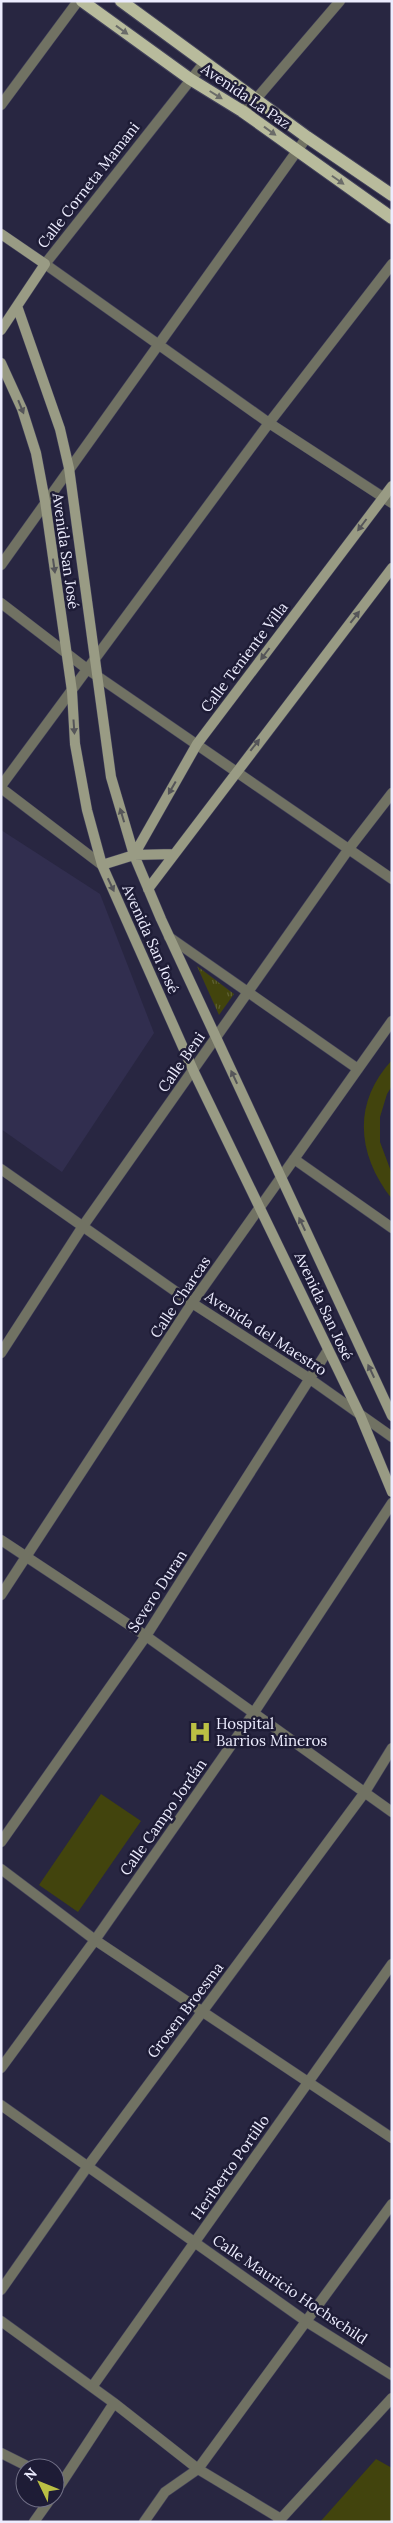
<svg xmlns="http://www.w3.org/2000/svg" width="393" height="2523" viewBox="0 0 393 2523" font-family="Lora,serif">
	<defs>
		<pattern id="grass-tufts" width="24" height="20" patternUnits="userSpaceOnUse" patternTransform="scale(1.25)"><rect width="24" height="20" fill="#42440d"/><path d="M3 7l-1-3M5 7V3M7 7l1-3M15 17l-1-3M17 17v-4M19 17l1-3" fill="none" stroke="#5d5f31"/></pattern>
	</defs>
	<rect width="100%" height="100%" fill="#282641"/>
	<path fill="#312e4f" d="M1,830L100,894L154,1033L62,1172L1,1129Z"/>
	<path fill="url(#grass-tufts)" d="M197,966L234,994L219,1015Z"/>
	<path fill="#42440d" d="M392,1060V1086L387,1094L380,1117V1142L392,1174V1199C357,1155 352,1103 392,1060Z
		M101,1794L141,1821L78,1912L39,1885Z
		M376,2459L392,2468V2522H320Z"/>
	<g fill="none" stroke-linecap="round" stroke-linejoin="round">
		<defs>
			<path id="street" d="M204,63L45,264L269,423L392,503
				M1,105L78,1
				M242,111L256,99L340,1
				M1,565L307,137
				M1,603L87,669L392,879
				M1,786L269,423L392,264
				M1,788L102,865
				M169,937L358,1069
				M294,1159L392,1228
				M1,1169L192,1303L310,1379L392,1437
				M1,1353L83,1226L348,850L392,793
				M1,1540L146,1636L392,1812
				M1,1595L192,1303L392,1021
				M1,1842L146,1636L328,1350
				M1,1869L95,1940L392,2138
				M1,2068L95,1940L253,1714L392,1503
				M1,2105L307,2322L392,2375
				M1,2290L88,2166L365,1792L392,1748
				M1,2321L114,2403L198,2469L281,2519
				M92,2387L392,1964
				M1,2453L31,2468
				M55,2493L114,2403
				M34,2522L51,2498
				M144,2522L165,2492L198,2469L392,2204
				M278,2522L392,2398"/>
			<path id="secondary" d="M1,234L45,264L1,330
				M17,306L60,429L69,468L111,777L134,855L161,919L392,1416
				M1,363L22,409L36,453L45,501L72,691L75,744L87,810L102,865L194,1072L360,1415L392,1492
				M134,855L197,744L392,486
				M102,865L134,855L174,854
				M148,889L392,568"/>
			<path id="primary" d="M82,1L190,79L242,111L392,218
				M121,1L307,137L392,195"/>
		</defs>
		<use href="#street" stroke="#43425b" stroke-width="11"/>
		<use href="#secondary" stroke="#43425b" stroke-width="11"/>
		<use href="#primary" stroke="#43425b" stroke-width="14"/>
		<use href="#street" stroke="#717263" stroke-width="10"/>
		<use href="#secondary" stroke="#999b84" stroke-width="10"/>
		<use href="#primary" stroke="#b8bb9c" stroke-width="12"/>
	</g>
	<defs><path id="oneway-solid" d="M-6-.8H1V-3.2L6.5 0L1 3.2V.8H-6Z" transform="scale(1.25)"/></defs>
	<g fill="#6b6c69">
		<use href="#oneway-solid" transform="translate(122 30) rotate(36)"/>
		<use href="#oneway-solid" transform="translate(216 95) rotate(32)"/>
		<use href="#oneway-solid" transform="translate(270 131) rotate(36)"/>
		<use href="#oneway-solid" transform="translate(338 180) rotate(35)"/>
	</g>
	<g fill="#555559">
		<use href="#oneway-solid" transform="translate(21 407) rotate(68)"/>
		<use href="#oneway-solid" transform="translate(362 525) rotate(127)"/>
		<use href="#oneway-solid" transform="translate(54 566) rotate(82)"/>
		<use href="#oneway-solid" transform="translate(355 617) rotate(-52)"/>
		<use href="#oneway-solid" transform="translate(265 654) rotate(127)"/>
		<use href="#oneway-solid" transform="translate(74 727) rotate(86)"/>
		<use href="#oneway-solid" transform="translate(255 745) rotate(-52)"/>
		<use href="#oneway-solid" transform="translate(172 788) rotate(120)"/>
		<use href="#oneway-solid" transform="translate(122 815) rotate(-107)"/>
		<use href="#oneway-solid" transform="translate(111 885) rotate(65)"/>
		<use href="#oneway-solid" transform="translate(234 1077) rotate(-115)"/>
		<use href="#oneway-solid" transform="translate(302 1224) rotate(-115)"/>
		<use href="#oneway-solid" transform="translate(371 1371) rotate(-115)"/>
	</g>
	<defs>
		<symbol id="hospital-bare" viewBox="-9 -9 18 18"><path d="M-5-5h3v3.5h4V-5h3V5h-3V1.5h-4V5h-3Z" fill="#bbc044" stroke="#1e1c36" stroke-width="2.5" paint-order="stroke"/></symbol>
	</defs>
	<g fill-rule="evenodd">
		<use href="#hospital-bare" x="184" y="1716" width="32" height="32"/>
	</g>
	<g text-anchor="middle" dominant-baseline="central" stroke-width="5" stroke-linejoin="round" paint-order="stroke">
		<g font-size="15" fill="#ececfe" stroke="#1e1c36">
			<text transform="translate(246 96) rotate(34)">Avenida La Paz</text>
			<text transform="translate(88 185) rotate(-52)">Calle Corneta Mamani</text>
			<text transform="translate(66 551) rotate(82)">Avenida San José</text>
			<text transform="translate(244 657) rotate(-53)">Calle Teniente Villa</text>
			<text transform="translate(151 939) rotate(66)">Avenida San José</text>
			<text transform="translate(181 1062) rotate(-55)">Calle Beni</text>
			<text transform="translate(180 1297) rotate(-56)">Calle Charcas</text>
			<text transform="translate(324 1306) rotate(65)">Avenida San José</text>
			<text transform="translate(266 1333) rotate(33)">Avenida del Maestro</text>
			<text transform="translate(157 1591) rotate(-57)">Severo Duran</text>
			<text transform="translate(163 1817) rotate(-55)">Calle Campo Jordán</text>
			<text transform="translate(185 2010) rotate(-53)">Grosen Broesma</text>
			<text transform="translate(230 2167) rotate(-55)">Heriberto Portillo</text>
			<text transform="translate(290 2289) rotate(34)">Calle Mauricio Hochschild</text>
		</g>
		<g font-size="15" fill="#ececfe" stroke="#1e1c36" text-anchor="start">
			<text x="216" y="1723">Hospital<tspan x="216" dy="17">Barrios Mineros</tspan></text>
		</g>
	</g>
	<rect width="393" height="2523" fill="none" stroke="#ececfe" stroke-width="5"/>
	<g transform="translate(40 2483) rotate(313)"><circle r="24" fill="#1e1c36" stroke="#706f86"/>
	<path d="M0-4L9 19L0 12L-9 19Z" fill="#bbc044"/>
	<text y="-8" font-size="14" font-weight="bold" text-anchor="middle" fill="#ececfe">N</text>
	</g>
</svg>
